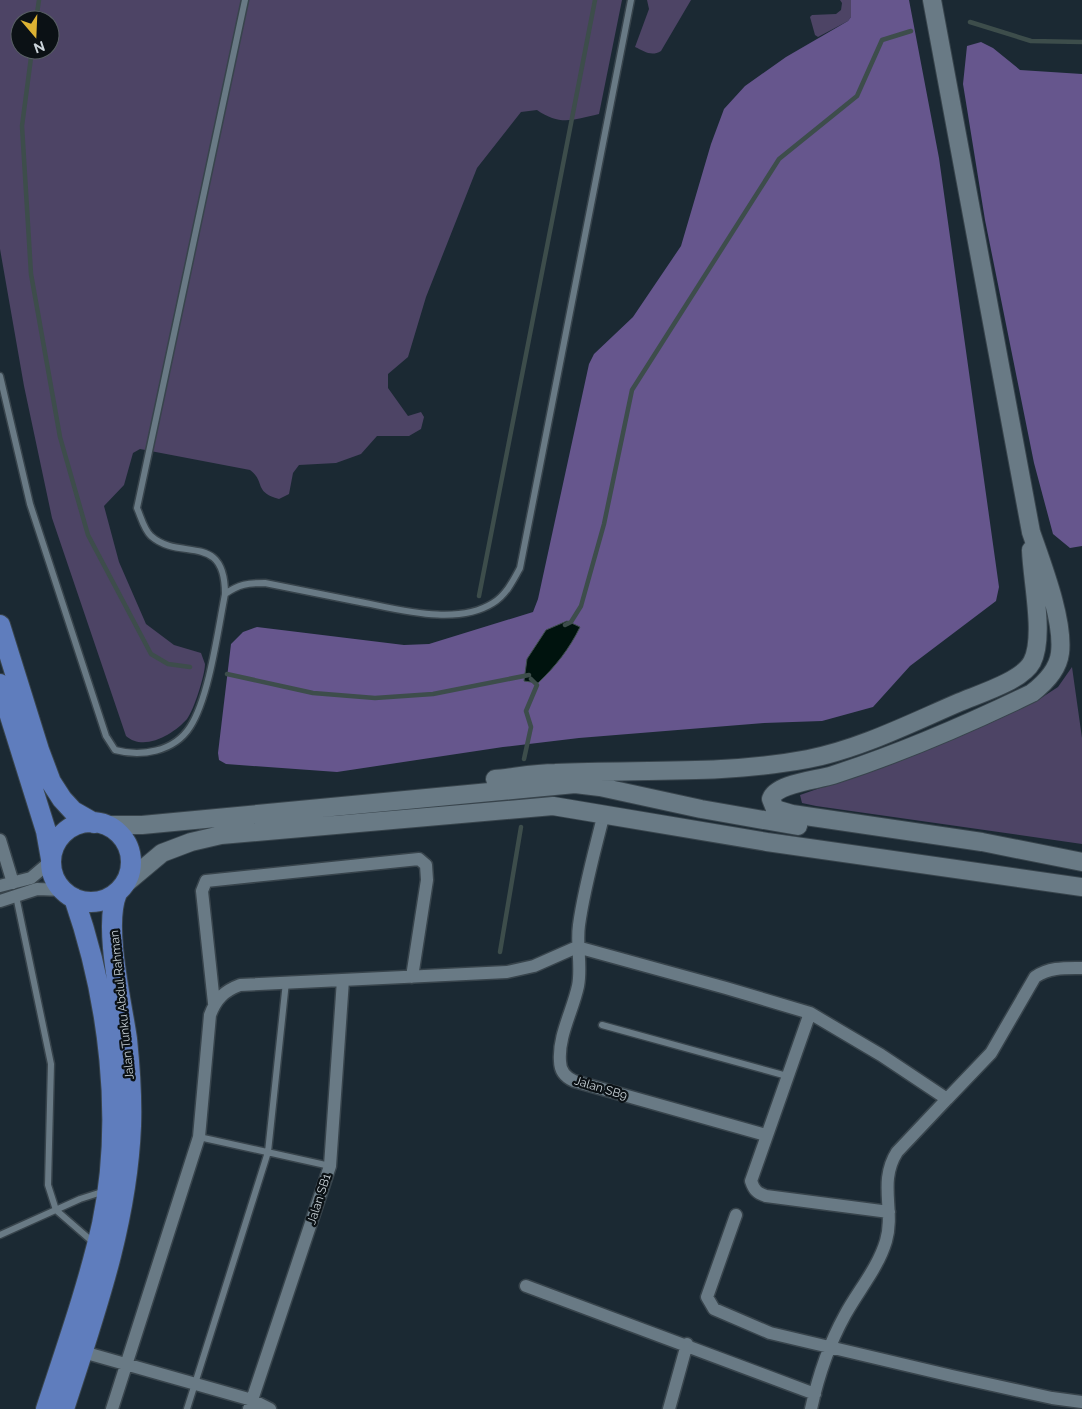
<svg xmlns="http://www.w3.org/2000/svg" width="1082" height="1409" viewBox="0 0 1082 1409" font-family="Raleway,sans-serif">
	<rect width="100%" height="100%" fill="#1b2933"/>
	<path fill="#4d4465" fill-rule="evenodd" d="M0,0H622L599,114C573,120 560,126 537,110L521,112L477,168L426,297L408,357L388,374V388L408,416L421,412L424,417L421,429L409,436H377L361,454L336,463L299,465L293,473L289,494L279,499C253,492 266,482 250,470L140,449L133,453L124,485L104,506L119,562L146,624L174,645L201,653C202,656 204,661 205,664C205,675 194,710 187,719C174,734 144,752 126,736L52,518L24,386L0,249ZM20,20H50V50H20Z
		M647,0H691L661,51C651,57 644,51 635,47L649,9Z
		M840,0H851V17L848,21L818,37L815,35L810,17L812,15L836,14L841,10L842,3Z
		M1072,667L1082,738V844L816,806L802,803L800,795L874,769L1038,700L1058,687Z"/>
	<path fill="#66568d" d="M851,0H909L939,158L999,587L996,601L910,666L873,707L822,721L764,723L579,738L503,747L337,772L226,764L219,760L218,753L231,644L243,632L257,627L404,645L429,644L533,612L538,599L589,364L594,354L633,317L681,246L711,144L724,109L745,86L786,57L848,21L851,17Z
		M981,42L993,48L1020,70L1082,74V546L1070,548L1053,534L1034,463L985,220L963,84L967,46Z"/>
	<path fill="#00130e" stroke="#3d4d4b" d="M567,621L580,627C570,648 555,667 538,683L524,681L527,659L546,630Z"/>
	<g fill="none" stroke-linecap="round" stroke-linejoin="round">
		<path stroke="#3d4d4b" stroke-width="4.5" d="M36,20L39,0
			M970,22L1031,41L1082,42
			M32,50L22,126L31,274L60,437L88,535L151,654L168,664L190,667
			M479,596L595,0
			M565,625L571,622L581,606L604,524L632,390L779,159L857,96L882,40L911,31
			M227,674L313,693L375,698L433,694L529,675
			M524,759L531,727L526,711L537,685L531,679
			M500,952L521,827"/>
		<defs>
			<path id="service" d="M0,376L30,504L106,736L115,750C141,757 174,752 190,727C209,698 218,630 225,594C225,531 180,562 151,536C144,530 141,517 137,508L245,0
				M225,594C239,584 248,583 265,583C295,589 325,595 355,601C395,608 455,627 493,603C506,595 513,581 520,568L631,0
				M16,896L51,1064L48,1185L56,1210L94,1243
				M602,1025L787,1076
				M199,1137L330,1166
				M0,1235L80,1199L105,1191
				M187,1409L268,1152L286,982"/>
			<path id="minor" d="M604,813C595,850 584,888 579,925C576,946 582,966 578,986C573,1010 558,1036 560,1061C560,1071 565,1077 574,1081L766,1135
				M0,840L13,883
				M0,886L31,878L51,861
				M0,901L37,889L64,890
				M214,1003L202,891L206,881L419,859L426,865L427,880L412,977
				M810,1013L751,1181C754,1190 757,1193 766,1196L889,1212
				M947,1099L991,1053L1035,977C1050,967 1065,968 1082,968
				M736,1215L707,1297L714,1309L770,1333L952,1376L1052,1398L1082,1402
				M526,1286L815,1394
				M83,1352L252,1400L270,1409
				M112,1409L199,1137L210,1015C216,999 224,991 240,985L507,972L534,966L577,947L726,988L810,1013L881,1055L947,1099L897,1152C878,1182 895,1210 886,1241C878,1268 858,1291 845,1315C829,1344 818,1377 811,1409
				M249,1409L330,1166L343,980
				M669,1409L687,1344"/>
			<path id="secondary" d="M932,0L1031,532C1042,564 1064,620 1060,653C1058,670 1045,683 1032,693C968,724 901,753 833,775C818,780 776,783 771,799L775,809L792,814L982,842L1082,862
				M495,779C515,777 535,773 555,773C640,769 724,775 808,759C860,749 911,723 960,702C979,694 1022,681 1032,662C1045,637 1032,581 1031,550
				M104,825H142L575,784L600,787L701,809L798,826
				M125,884L162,853L191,842L221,835L553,806L767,842L1082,887"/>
			<path id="primary" d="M0,625L39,750L51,782L62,799L73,811L94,823
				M0,684L46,831L51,859
				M51 862a40 40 0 1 1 80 0a40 40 0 1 1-80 0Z
				M46,1409C66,1348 88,1286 102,1224C124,1119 109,999 74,898
				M64,1409C94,1316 127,1225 131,1126C132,1098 130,1068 127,1039C122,1003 103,926 117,893"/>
		</defs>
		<use href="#service" stroke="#38444c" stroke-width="9"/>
		<use href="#minor" stroke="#38444c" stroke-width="15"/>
		<use href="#secondary" stroke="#38444c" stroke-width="20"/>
		<use href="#primary" stroke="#38444c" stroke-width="22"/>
		<use href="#service" stroke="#697a85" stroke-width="6"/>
		<use href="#minor" stroke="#697a85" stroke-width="12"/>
		<use href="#secondary" stroke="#697a85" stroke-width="18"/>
		<use href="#primary" stroke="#5f7dbd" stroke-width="20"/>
	</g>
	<g text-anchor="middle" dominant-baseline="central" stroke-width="4.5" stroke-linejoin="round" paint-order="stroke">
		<g font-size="12" fill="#cbd4da" stroke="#0b1115">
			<text transform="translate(122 1005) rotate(-96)">Jalan Tunku Abdul Rahman</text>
			<text transform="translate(601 1088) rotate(17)">Jalan SB9</text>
			<text transform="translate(319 1199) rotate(-72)">Jalan SB1</text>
		</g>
	</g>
	<g transform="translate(35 35) rotate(161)"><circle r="24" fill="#0b1115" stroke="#585f64"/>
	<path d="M0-4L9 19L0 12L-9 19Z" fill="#ddb233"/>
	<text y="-8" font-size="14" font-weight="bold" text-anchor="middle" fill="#cbd4da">N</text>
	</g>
</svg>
